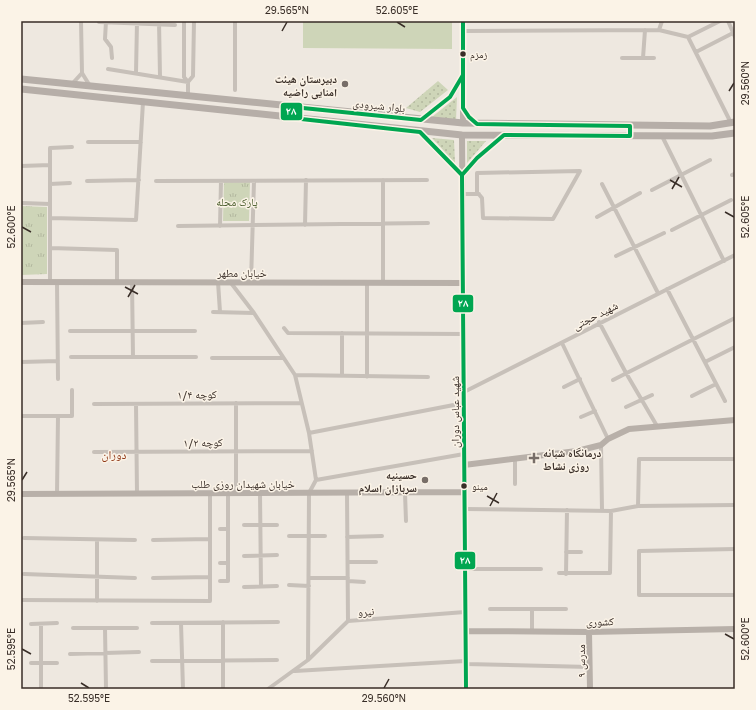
<svg xmlns="http://www.w3.org/2000/svg" width="756" height="710" viewBox="0 0 756 710" font-family="'Golos Text','Noto Naskh Arabic',sans-serif">
	<defs>
		<pattern id="grass-dots" width="8" height="8" patternUnits="userSpaceOnUse"><rect width="8" height="8" fill="#ced5b8"/><path d="M2 2h.1M6 6h.1" fill="none" stroke="#b2b79e" stroke-width="1.8" stroke-linecap="round"/></pattern>
		<pattern id="park-tufts" width="24" height="20" patternUnits="userSpaceOnUse"><rect width="24" height="20" fill="#ced5b8"/><path d="M3 7l-1-3M5 7V3M7 7l1-3M15 17l-1-3M17 17v-4M19 17l1-3" fill="none" stroke="#b2b79e"/></pattern>
	</defs>
	<rect width="100%" height="100%" fill="#eee8e0"/>
	<path fill="url(#grass-dots)" d="M438,81L448,90L420,112L406,108Z
		M457,97L456,120L432,117Z
		M432,138L454,140L455,163Z
		M467,141H486L467,163Z"/>
	<path fill="url(#park-tufts)" d="M224,181L250,182L249,221H223Z
		M21,206L47,207V274L21,275Z"/>
	<path fill="#ced5b8" d="M303,21H452V49L303,48Z"/>
	<g fill="none" stroke-linecap="round" stroke-linejoin="round">
		<path stroke="#c7c0b9" stroke-width="4" d="M81,21L82,73
			M106,21L105,39L111,47L112,58
			M159,21L160,77
			M184,21V77L188,82L193,76L194,21
			M235,21V90
			M728,21L735,37
			M99,22L175,25
			M659,30L662,21
			M463,31L659,30L688,37L731,123
			M688,37L720,21
			M696,52L733,33
			M622,58H654
			M643,58L645,30
			M108,69L188,82V96
			M136,73L137,22
			M72,84L82,73L90,86
			M662,136L724,261
			M88,142H141
			M50,165V148L72,147
			M21,166L50,165V282
			M580,171L553,219L483,218L482,198L477,192V173Z
			M732,175L735,174
			M87,181L139,180
			M156,181L427,180
			M50,184L70,183
			M602,184L658,293
			M652,190L710,160
			M463,194H479
			M22,203L50,204
			M597,217L640,193
			M50,218L136,220L143,102
			M305,225L306,180
			M178,226L428,223
			M220,226L221,181
			M672,230L731,200
			M50,248L117,250V282
			M616,256L664,233
			M57,282L58,379
			M132,282L133,357
			M218,282L220,312
			M251,282L254,181
			M231,283L254,313L295,375L309,433L316,480L309,493L308,660
			M367,283V377
			M383,283V180
			M667,289L725,401
			M213,312L254,313
			M599,322L626,373L657,426
			M21,323L43,322
			M284,328L288,333L464,334
			M70,331H195
			M562,343L608,439
			M71,357H196
			M212,358H282
			M21,362L58,361
			M705,362L735,347
			M295,375L428,377
			M342,375V333
			M613,380L735,318
			M564,387L580,379
			M464,392L735,255
			M692,396L716,384
			M236,403V493
			M94,404L301,403
			M136,404L137,494
			M626,407L652,395
			M21,416H72V390
			M581,417L595,411
			M309,433L464,403
			M601,445L602,510
			M94,452L312,451
			M515,458V484
			M316,480L464,454
			M260,493L261,586
			M347,493L348,621
			M405,493L406,521
			M57,494L58,416
			M638,506L639,459H735
			M465,509L611,511L638,506L735,505
			M244,525H277
			M220,529H228
			M289,536H325
			M347,537L382,536
			M24,538L135,540
			M153,540L210,539
			M735,549L639,551V595H735
			M566,552H581
			M244,556L277,555
			M348,562H376
			M220,563H228
			M465,569H541
			M559,573H610L611,511
			M24,574L135,578
			M566,574L567,510
			M153,578L210,577
			M309,578H348
			M220,581H228V493
			M348,581L364,582
			M289,585L309,586
			M244,587L277,586
			M21,600L210,601V493
			M97,601V540
			M490,609H566
			M223,622V689
			M152,623L278,622
			M181,623L183,689
			M31,624L57,623
			M41,624V689
			M73,628H137
			M105,628L106,689
			M532,632V609
			M70,654L139,652
			M152,661L277,660
			M31,663H57
			M466,664L590,667
			M295,671L465,661
			M268,689L308,660L348,621L465,612"/>
		<path stroke="#b8b0a9" stroke-width="6" d="M463,21V123
			M464,109L469,117L477,124
			M421,120L450,97L462,77
			M420,132L462,175
			M462,135L466,689
			M462,175L477,158L504,135
			M21,282L463,283
			M464,465L577,451L601,445L608,439L629,429L735,420
			M21,494L465,492
			M465,631L589,632L735,629
			M589,632L590,689"/>
		<path stroke="#b6aea8" stroke-width="7" d="M21,79L463,123L710,126L735,122
			M21,89L462,135L712,136L735,133"/>
		<defs>
			<path id="bus-1" d="M462,175L466,689
				M462,175L477,158L504,135L630,136V126L477,124L469,117L463,108V21
				M462,175L420,132L292,118L291,112L293,107L421,120L450,97L463,75"/>
		</defs>
		<use href="#bus-1" stroke="#fbf3e7" stroke-width="7"/>
		<use href="#bus-1" stroke="#00a651" stroke-width="4"/>
	</g>
	<path fill="none" stroke="#382d27" stroke-width="1.5" d="M397,22L405,27M282,31L287,22M729,91L734,83M670,180L682,187M672,189L679,177M725,212L734,217M22,227L31,232M125,287L138,294M128,297L135,285M22,480L27,472M487,496L499,503M490,506L497,493M725,634L734,639M22,649L31,654M81,683L89,688M384,688L389,679"/>
	<g fill="#382d27" stroke="#fbf3e7" stroke-width="1.5">
		<circle cx="463" cy="54" r="3.5"/>
		<circle cx="464" cy="486" r="3.5"/>
	</g>
	<g fill="#786e68" stroke="#fbf3e7" stroke-width="1.5">
		<circle cx="345" cy="84" r="4"/>
		<path d="M532 452h4v4h4v4h-4v4h-4v-4h-4v-4h4z"/>
		<circle cx="425" cy="480" r="4"/>
	</g>
	<g text-anchor="middle" dominant-baseline="central" stroke-width="3" stroke-linejoin="round" paint-order="stroke">
		<g font-size="10" fill="#382d27" stroke="#fbf3e7" text-anchor="start">
			<text x="470" y="54">زمزم</text>
			<text x="472" y="486">مینو</text>
		</g>
		<g font-size="11" font-weight="bold" fill="#382d27" stroke="#fbf3e7" text-anchor="end">
			<text x="337" y="78">دبیرستان هیئت<tspan x="337" dy="13">امنایی راضیه</tspan></text>
			<text x="543" y="452" text-anchor="start">درمانگاه شبانه<tspan x="543" dy="13">روزی نشاط</tspan></text>
			<text x="417" y="474">حسینیه<tspan x="417" dy="13">سربازان اسلام</tspan></text>
		</g>
		<g font-size="11" fill="#382d27" stroke="#fbf3e7">
			<text transform="translate(379 105) rotate(6)">بلوار شیرودی</text>
			<text x="242" y="272">خیابان مطهر</text>
			<text transform="translate(595 315) rotate(-27)">شهید حجتی</text>
			<text transform="translate(197 394) rotate(-1)">کوچه ۱/۴</text>
			<text transform="translate(454 412) rotate(-90)">شهید عباس دوران</text>
			<text transform="translate(203 442) rotate(-1)">کوچه ۱/۲</text>
			<text x="243" y="483">خیابان شهیدان روزی طلب</text>
			<text transform="translate(366 611) rotate(-4)">نیرو</text>
			<text transform="translate(600 621) rotate(-1)">کشوری</text>
			<text transform="translate(580 661) rotate(-90)">مدرس ۹</text>
		</g>
		<g font-size="11" fill="#455928" stroke="#fbf3e7">
			<text x="237" y="201">پارک محله</text>
		</g>
		<g font-size="12" fill="#903817" stroke="#fbf3e7">
			<text x="114" y="454">دوران</text>
		</g>
	</g>
	<g stroke="#fbf3e7" stroke-width="1.5">
		<rect x="280" y="102" width="23" height="19" rx="4" fill="#00a651"/>
		<rect x="452" y="294" width="22" height="19" rx="4" fill="#00a651"/>
		<rect x="454" y="551" width="22" height="19" rx="4" fill="#00a651"/>
	</g>
	<g font-size="11" text-anchor="middle" font-weight="bold" fill="#fff">
		<text x="291" y="115">۲۸</text>
		<text x="463" y="307">۲۸</text>
		<text x="465" y="564">۲۸</text>
	</g>
	<rect width="756" height="710" fill="none" stroke="#fbf3e7" stroke-width="44"/>
	<rect x="22" y="22" width="712" height="666" fill="none" stroke="#382d27" stroke-width="1.5"/>
	<g font-size="10" text-anchor="middle" fill="#382d27">
		<text x="287" y="14">29.565°N</text>
		<text x="397" y="14">52.605°E</text>
		<text transform="translate(745 83) rotate(-90)" y="4">29.560°N</text>
		<text transform="translate(745 217) rotate(-90)" y="4">52.605°E</text>
		<text transform="translate(11 227) rotate(-90)" y="4">52.600°E</text>
		<text transform="translate(11 480) rotate(-90)" y="4">29.565°N</text>
		<text transform="translate(745 639) rotate(-90)" y="4">52.600°E</text>
		<text transform="translate(11 649) rotate(-90)" y="4">52.595°E</text>
		<text x="89" y="702">52.595°E</text>
		<text x="384" y="702">29.560°N</text>
	</g>
</svg>
